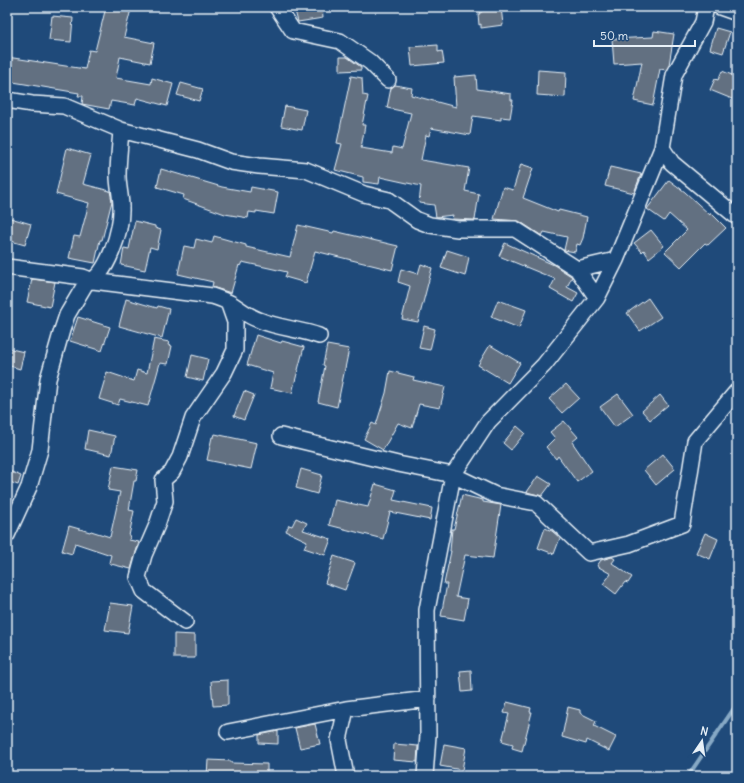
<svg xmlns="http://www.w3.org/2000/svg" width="744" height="783" viewBox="0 0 744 783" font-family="Delius,sans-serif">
	<rect width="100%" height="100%" fill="#1f4a7a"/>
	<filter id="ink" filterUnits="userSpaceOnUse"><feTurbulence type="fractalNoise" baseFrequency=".025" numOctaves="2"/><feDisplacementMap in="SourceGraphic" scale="8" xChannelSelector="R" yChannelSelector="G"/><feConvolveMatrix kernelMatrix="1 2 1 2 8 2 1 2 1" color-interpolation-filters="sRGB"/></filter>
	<g filter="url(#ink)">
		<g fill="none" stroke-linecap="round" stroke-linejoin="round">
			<path stroke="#87a9c5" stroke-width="4" d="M688,776L737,704"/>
		</g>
		<path fill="#627081" stroke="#e8f1f8" d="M106,7H131L130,13L124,37L154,43L150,63L120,57L116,78L151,84L152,78L173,84L167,106L137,98L135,105L111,101L109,109L82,104L83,96H78L79,93L7,81V57L85,69L89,50L95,51Z
			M294,7H322L323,18L298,22Z
			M501,7L503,25L481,28V24L479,25L478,14H480L479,12H482V9Z
			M52,16L73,18L71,42L49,40Z
			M716,28L730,32L723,53L710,49Z
			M654,31L674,34L669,65L666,70L660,69L653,105L634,101L642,62L614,64L612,39L653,37Z
			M438,45V52L442,51L444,63L412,66L410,47Z
			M340,57H347L361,67V70L340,71Z
			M538,70L566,72L565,97L537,95Z
			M722,71L737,77V101L710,90L715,79L718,80Z
			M476,75L477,89L511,94V100H513L510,118L501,117V120L473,116L470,135L431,128L429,136L426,135L421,160L469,168L465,191L479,194L475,220L452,219L453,215L436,217L434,205L419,203L421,186L380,177L379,184L363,182V177L335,170L342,144L337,143L351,76L362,78L363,95L368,96L362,125H365L361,148L392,153L393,147L402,149L411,113L387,108L391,88L395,85L412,88L411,95L456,107L454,77Z
			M181,83L203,89L199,101L177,95Z
			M285,106L306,110L302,130L281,126Z
			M67,148L91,155L83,184L110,191L112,201L102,240H100L95,263L69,258L74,236L80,237L89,203L56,194Z
			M521,164L533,168L523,198L558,212L559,210L587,217L583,238L580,245L577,244L575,252L564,250L567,237L544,232L542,236L519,221L494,219L503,187L513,190Z
			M610,167L641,174L634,193L605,186Z
			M161,169L222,187L250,192L251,187L278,192L274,214L256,211V213L249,212L248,218L225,214L183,199L184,195L157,187Z
			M669,180L685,192L710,215L711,213L726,228L708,245L705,243L681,267L665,252L687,230L669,214L664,221L647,209Z
			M7,217L31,224L25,245L7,240Z
			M135,221L155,226V228L161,230L157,249L150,247L145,270L121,265L124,248L129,249Z
			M298,225L333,233L334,231L398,246L392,270L315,251L306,283L285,277L287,272L242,262L240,266L239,265L231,293L212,287L213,282L178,274L184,246L194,248L196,239L212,243L214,236L246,245V247L290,257Z
			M651,230L664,246L649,258L644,250L642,252L634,243Z
			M505,243L554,265L571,276L572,277L567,287L578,293L573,302L550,289L555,279L499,256Z
			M447,250L469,257L465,276L441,268Z
			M421,264L432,268L418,322L402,319L410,286L398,282L401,269L418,274Z
			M32,279L55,282L50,307L27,302Z
			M648,298L661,317L640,331L627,313Z
			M126,299L157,308L158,306L169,309L162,338L119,326Z
			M498,300L526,310L519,328L491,317Z
			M78,317L110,327L102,351L70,341Z
			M424,326L435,329L430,350L419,348Z
			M256,335L281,343L282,341L304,347L292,393L270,388L273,373L247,365Z
			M154,339L169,342L168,345L172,346L168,364L160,363L148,406L120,399L118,405L99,399L107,372L134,381L137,370L147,373Z
			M327,345L349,349L337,407L318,402L325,366L323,365Z
			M490,345L520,363L508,383L478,365Z
			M7,348L24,352L20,369L7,365Z
			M192,355L208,359L203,381L187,377Z
			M390,371L414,377L413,380L445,387L440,408L419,404L412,428L398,423L383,450L364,439L372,423L376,425L386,393Z
			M566,384L579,398L562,413L549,399Z
			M244,391L254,395L244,420L234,416Z
			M618,394L633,414L615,427L600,407Z
			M660,395L668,405L650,420L642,411Z
			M564,421L578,437L572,442L592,471L577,482L558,456L556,459L546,447L555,438L550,432Z
			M517,426L525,433L511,450L503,443Z
			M88,430L115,436L111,455L85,449Z
			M215,434L257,443L251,469L207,460L212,437H214Z
			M663,454L675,469L656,485L644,470Z
			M113,466L138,470L136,481H134L129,510L134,511L129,536L130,537L129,540L139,542L131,569L111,564L109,563L111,555L75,543L72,554L62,551L69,526L90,532L91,531L110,537L120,492L108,490Z
			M301,469L322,475L317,494L296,488Z
			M7,470L21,476L18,485L7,481Z
			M538,476L551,484L542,496L527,492Z
			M375,484L396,490L393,500L432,508L430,520L390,512L383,539L329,525L335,500L368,507Z
			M462,495L483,500V502L501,505L493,558L465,555L456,597L468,599L464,620L441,616L447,584H444L451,551H450L452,529H454Z
			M296,518L307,523L303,530L331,539L325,555L304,548L307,541L286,531L289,525L292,526Z
			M545,528L552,531L560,538L554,554L538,548Z
			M705,533L718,539L710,559L696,553Z
			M334,556L355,563L345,590L325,583Z
			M612,557L615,559L612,563L632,577L628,583L625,582L616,594L603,584L611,574L597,566L601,560Z
			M110,603L133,606L128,633L105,630Z
			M174,634L195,635V658H174Z
			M471,670L472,691L462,692L460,671Z
			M228,680V705L213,706L211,681Z
			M507,702L531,708L530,712H532L522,751L512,748L513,744L502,741L509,714L504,713Z
			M568,707L580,710V713L596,721L594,726L616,737L609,751L587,740L586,744L562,737Z
			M315,724L320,744L300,748L295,728Z
			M278,731V744L259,743V735Z
			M394,744L418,746L417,762L393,760Z
			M444,744L466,748L462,770L440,766Z
			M208,760L231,761V763L267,764V776H207Z"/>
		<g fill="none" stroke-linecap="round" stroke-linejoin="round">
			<defs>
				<path id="minor" d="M277,7L293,31L340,41L370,62L388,80
					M706,7L703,22L674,75L662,148L672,163L737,217
					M720,7L737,13
					M7,100L32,104L64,106L121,130L198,150L231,162L259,166L306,170L364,194L389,200L417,220L430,225L458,229H515L577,269L597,298L544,365L488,422L453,475L427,610L428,735L425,776
					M7,267L83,277L93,281L212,296C218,298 224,300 230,303C240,309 247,316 259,320C278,328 299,329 319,336
					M577,269L616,260
					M597,298L616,260L662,148
					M281,436L398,464L453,475L495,495L536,503L589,553L629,544L682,524L695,441L737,391
					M7,535L29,487L40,450L48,379L62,330L67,315L86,283C108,277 122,228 121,207C121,196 118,186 118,176C118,161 120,145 121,130
					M185,622L144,591L138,577L144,555L157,525L165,501L163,480L172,472L180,457L193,418L224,373L235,350V322L228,302
					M346,709L339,740L346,776
					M228,732L346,709L428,699"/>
			</defs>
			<use href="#minor" stroke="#e8f1f8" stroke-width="18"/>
			<use href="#minor" stroke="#1f4a7a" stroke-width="15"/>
		</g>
	</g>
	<rect width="744" height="783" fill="none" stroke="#1f4a7a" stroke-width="24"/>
	<rect x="12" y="12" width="720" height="759" fill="none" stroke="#e8f1f8" stroke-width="1.5" filter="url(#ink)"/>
	<g transform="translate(702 741) rotate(13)" stroke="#1f4a7a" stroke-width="3" paint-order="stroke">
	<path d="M0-3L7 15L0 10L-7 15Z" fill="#e8f1f8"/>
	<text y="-6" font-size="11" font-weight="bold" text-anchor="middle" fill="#e8f1f8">N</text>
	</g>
	<path d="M594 40v6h101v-6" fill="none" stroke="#e8f1f8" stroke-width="2"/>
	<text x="600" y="40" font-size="12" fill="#e8f1f8" stroke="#1f4a7a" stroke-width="3" paint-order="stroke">50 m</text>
</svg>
